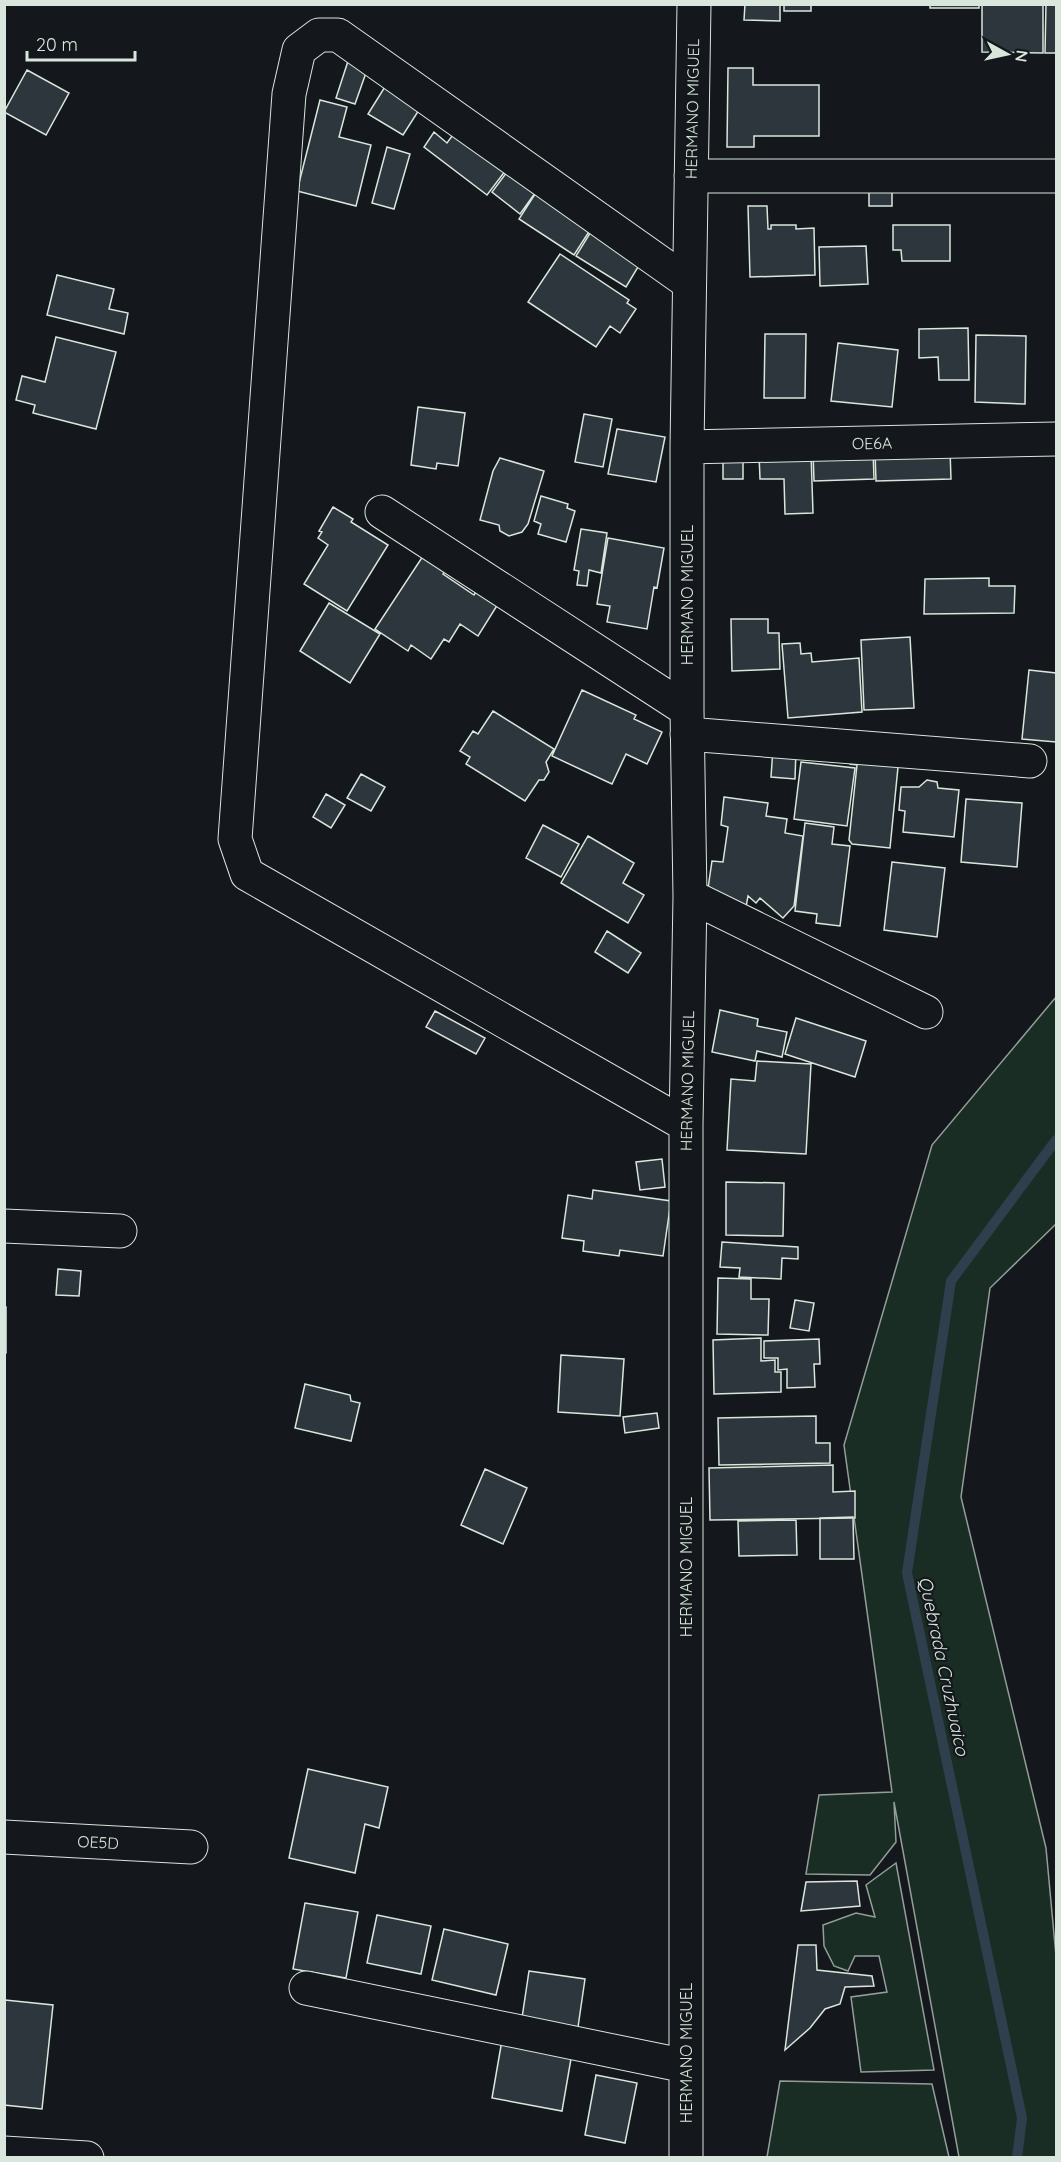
<svg xmlns="http://www.w3.org/2000/svg" width="1061" height="2162" viewBox="0 0 1061 2162" font-family="Quicksand,sans-serif">
	<rect width="100%" height="100%" fill="#14181c"/>
	<path fill="#1a2d24" stroke="#939e99" stroke-width="1.5" d="M1056,997V1224L990,1288L961,1497L1046,1848L1056,1956V2157H959L894,1802L896,1842L870,1875L806,1874L819,1795L892,1792L844,1445L932,1145Z
		M896,1863L934,2070L861,2072L851,1997L887,1992L879,1956H855L848,1971L834,1966L824,1946L823,1925L856,1913L875,1917L866,1885Z
		M780,2081L932,2084L949,2157H767Z"/>
	<g fill="none" stroke-linecap="round" stroke-linejoin="round">
		<path stroke="#2f3f4d" stroke-width="10" d="M1017,2158L1022,2118L907,1573L951,1281L1056,1140"/>
	</g>
	<path fill="#2c363c" stroke="#d8e6dc" stroke-width="1.5" d="M745,4H780V21L744,20Z
		M784,4H811V11H784Z
		M930,4H979V8H930Z
		M982,4H1043V53L982,52Z
		M1046,4H1056V53H1045Z
		M350,55L368,67L355,104L336,98Z
		M728,68H753V85H819V136H754V147H727Z
		M27,70L69,93L46,135L4,112Z
		M391,77L426,99L403,135L368,114Z
		M320,100L347,107L339,137L371,145L356,206L297,191Z
		M458,128L509,166L487,195L424,147L434,132L447,143Z
		M387,147L410,154L394,209L372,203Z
		M510,168L538,189L520,214L492,192Z
		M537,191L592,227L574,255L519,219Z
		M869,192H892V206H869Z
		M748,206H767L768,229H771V225H796V229L814,228L815,275L750,277Z
		M893,225H950V261H902L901,250H893Z
		M592,230L641,262L626,287L576,256Z
		M866,246L868,284L820,286L819,247Z
		M560,254L629,300L627,303L636,309L620,333L610,326L596,347L528,302Z
		M57,275L114,289L109,309L128,313L124,334L47,315Z
		M968,328L969,380H939L938,357L919,358V329Z
		M765,334H806L805,398H764Z
		M976,335L1026,336L1025,404L975,402Z
		M56,337L116,352L96,429L33,413L35,405L16,400L22,376L45,382Z
		M838,343L898,350L892,407L831,401Z
		M418,407L465,413L458,466L437,463L436,469L411,465Z
		M584,414L612,419L603,467L575,462Z
		M617,429L665,437L656,482L608,474Z
		M950,450L951,479L876,481L875,452Z
		M873,451L874,479L814,481L813,452Z
		M811,453L813,513L785,514L784,479H760L759,454Z
		M723,455H743V479H723Z
		M500,458L544,471L528,524L522,532L509,536L500,531L499,525L480,520L493,471Z
		M541,496L568,504L567,508L575,511L566,542L538,534L541,524L534,521Z
		M333,507L353,519L351,522L388,545L347,611L304,584L328,545L318,538L322,532L319,531Z
		M581,529L607,533L601,573L589,570L587,586L577,585L579,571L574,570Z
		M608,538L664,548L657,588L654,587L647,629L607,622L610,606L597,604Z
		M423,556L445,571L443,574L474,595L477,590L498,604L478,636L460,624L449,642L444,639L431,659L411,645L408,651L375,629Z
		M989,578V586H1015L1014,613L924,614L925,579Z
		M329,603L380,634L350,683L300,651Z
		M731,619H768V633H779L780,669L732,671Z
		M910,637L914,708L864,710L861,640Z
		M800,643L801,654L811,653L812,662L859,658L862,712L788,718L782,644Z
		M1029,670L1056,673V742L1022,739Z
		M582,690L636,715L634,719L662,732L647,764L626,754L612,784L552,756Z
		M493,711L554,749L546,762L549,772L544,780H539L525,801L466,764L470,757L460,751L473,731L478,734Z
		M773,748L796,750L795,779L771,777Z
		M851,752L899,757L890,848L852,844L849,840L857,765L850,764Z
		M801,762L855,768L847,826L794,819Z
		M361,774L385,787L371,811L347,798Z
		M927,780L937,782L938,788L959,790L954,837L903,832L905,811L899,810L901,787H919Z
		M326,794L345,805L331,828L313,817Z
		M724,797L768,803L766,816L787,819L785,833L803,836L794,906L783,918L760,898L756,903L748,896L746,907L706,902L712,861L723,862L728,827L721,825Z
		M966,799L1022,803L1017,867L961,862Z
		M805,823L834,827L832,844L850,846L840,926L816,923L817,914L795,911Z
		M543,825L579,844L561,877L526,858Z
		M588,836L634,863L623,883L644,895L628,923L561,883Z
		M892,862L945,868L937,937L884,930Z
		M607,931L641,953L628,973L595,952Z
		M720,1010L758,1019L757,1026L787,1032L782,1057L757,1051L755,1061L712,1052Z
		M435,1011L485,1038L476,1054L426,1027Z
		M796,1018L866,1041L855,1077L785,1054Z
		M757,1061L811,1064L806,1154L727,1150L731,1079L755,1081Z
		M662,1159L665,1187L640,1190L636,1162Z
		M726,1182L784,1183L783,1236L726,1235Z
		M593,1190L671,1201L663,1256L620,1250L619,1256L583,1251L584,1241L562,1238L568,1195L592,1199Z
		M722,1242L798,1247V1259L782,1258L781,1279L739,1277L740,1268L720,1267Z
		M58,1269L81,1271L79,1296L56,1295Z
		M718,1278L751,1279V1299H769L768,1335L717,1334Z
		M795,1300L814,1303L809,1331L790,1328Z
		M4,1307H6V1353H4Z
		M761,1338V1361L775,1360V1372H781V1392L714,1394L713,1340Z
		M819,1339L820,1364H814L815,1387L787,1388V1369L778,1370V1358H764V1341Z
		M561,1355L624,1359L620,1416L558,1412Z
		M305,1384L350,1395L351,1401L360,1403L351,1441L295,1428Z
		M657,1413L659,1428L625,1433L623,1417Z
		M816,1416V1443H830V1463L719,1465L718,1418Z
		M833,1465V1492L855,1491V1518L710,1520L709,1468Z
		M485,1469L527,1488L503,1544L461,1525Z
		M853,1517L854,1559H820V1518Z
		M796,1520L797,1555L739,1556L738,1521Z
		M308,1769L388,1787L379,1828L365,1824L355,1873L289,1858Z
		M857,1881L860,1906L801,1911L806,1882Z
		M305,1903L358,1912L346,1978L293,1969Z
		M377,1915L431,1926L421,1974L367,1963Z
		M444,1929L508,1944L496,1995L432,1980Z
		M798,1945H816L817,1970L872,1976L874,1986L845,1987L840,2004L825,2009L810,2028L785,2050Z
		M529,1971L585,1979L578,2027L522,2018Z
		M5,2000L53,2005L42,2109L4,2105Z
		M502,2040L572,2053L562,2111L492,2098Z
		M596,2075L637,2083L625,2143L585,2135Z"/>
	<g fill="none" stroke-linecap="round" stroke-linejoin="round">
		<defs>
			<path id="street" d="M691,176H1056
				M687,447L1056,439
				M382,512L687,710
				M687,734L1030,761
				M690,896L926,1012
				M686,1125L247,874L235,839L289,94L299,50L319,35H338L689,283
				M4,1226L120,1231
				M4,1837L191,1847
				M306,1988L686,2066
				M4,2153L87,2158
				M686,2158V1125L690,896L687,710V447L694,4"/>
		</defs>
		<use href="#street" stroke="#d8e6dc" stroke-width="35"/>
		<use href="#street" stroke="#14181c" stroke-width="33"/>
	</g>
	<g text-anchor="middle" dominant-baseline="central" stroke-width="4.5" stroke-linejoin="round" paint-order="stroke">
		<g font-size="16" fill="#d8e6dc" stroke="#14181c">
			<text transform="translate(692 109) rotate(-89)">HERMANO MIGUEL</text>
			<text transform="translate(872 443) rotate(-1)">OE6A</text>
			<text transform="translate(687 595) rotate(-90)">HERMANO MIGUEL</text>
			<text transform="translate(687 1081) rotate(-89)">HERMANO MIGUEL</text>
			<text transform="translate(686 1567) rotate(-90)">HERMANO MIGUEL</text>
			<text transform="translate(98 1842) rotate(3)">OE5D</text>
			<text transform="translate(686 2053) rotate(-90)">HERMANO MIGUEL</text>
		</g>
		<g font-size="18" font-style="italic" fill="#d8e6dc" stroke="#14181c">
			<text transform="translate(944 1666) rotate(78)">Quebrada Cruzhuaico</text>
		</g>
	</g>
	<rect width="1061" height="2162" fill="none" stroke="#d8e6dc" stroke-width="12"/>
	<g transform="translate(1007 54) rotate(98)" stroke="#14181c" stroke-width="4.5" paint-order="stroke">
	<path d="M0-4.5L10 22L0 15L-10 22Z" fill="#d8e6dc"/>
	<text y="-9" font-size="16" font-weight="bold" text-anchor="middle" fill="#d8e6dc">N</text>
	</g>
	<path d="M27 51v9h108v-9" fill="none" stroke="#d8e6dc" stroke-width="3"/>
	<text x="36" y="51" font-size="18" fill="#d8e6dc" stroke="#14181c" stroke-width="4.5" paint-order="stroke">20 m</text>
</svg>
